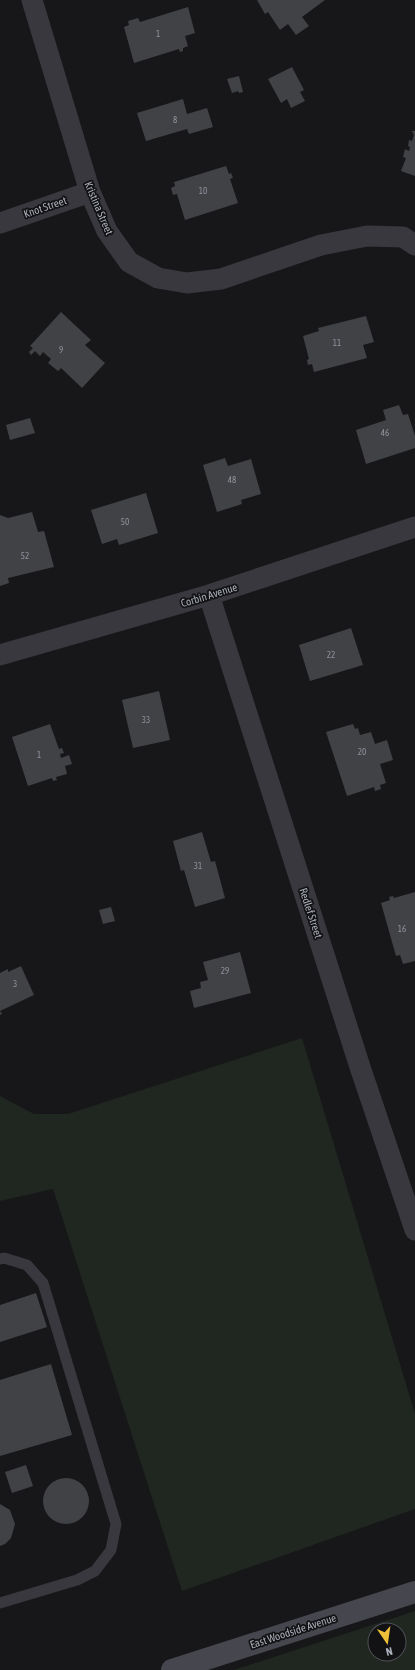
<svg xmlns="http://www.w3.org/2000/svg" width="415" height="1670" viewBox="0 0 415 1670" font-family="'Asap Condensed',sans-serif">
	<rect width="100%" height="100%" fill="#171719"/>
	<path fill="#1f2720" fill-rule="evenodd" d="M302,1038L415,1414V1509L182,1591L53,1189L0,1201V1096L34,1114H68Z
		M415,1611V1670H234ZM375,1630H399V1654H375Z"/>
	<path fill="#414246" d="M257,0H325L302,17L309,26L296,35L288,24L280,30L268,12L265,14Z
		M188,7L195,33L185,36L188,46L183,48V51L180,52L179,49L134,63L124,27L129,25L128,21L138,18L140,22Z
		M292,67L304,90L300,92L305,101L291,108L287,99L281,103L268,79Z
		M239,76L243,92L239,93L238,91L232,93L227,79Z
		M183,99L187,114L207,108L213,127L189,134L187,129L146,141L137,113Z
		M412,131H415V176L401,171L406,158L403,157L405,149L409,151L410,147L408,146L409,140L412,141L414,135Z
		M226,166L229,174L231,173L233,178L230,179L238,203L185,220L177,194L173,195L171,188L175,186L174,182Z
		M61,312L91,340L85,345L105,363L82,388L61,368L58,371L48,363L51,359L43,352L40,356L35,351L31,355L29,352L33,348L30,346Z
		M366,316L374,342L363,345L367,358L314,372L312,364L308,365L307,360L309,359L303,336L319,331L318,328Z
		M399,405L403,415L408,414L415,436V448L366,464L356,430L386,420L383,410Z
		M30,418L35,433L10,440L6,425Z
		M225,458L228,466L251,459L261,494L241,500L242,504L217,512L203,465Z
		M146,493L158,533L119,545L117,539L102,544L91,510Z
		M32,512L38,532L44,531L54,567L8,578L9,583L0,586V515L8,518Z
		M351,628L363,665L310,681L299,645Z
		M159,691L170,740L133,748L122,700Z
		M50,724L59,749L62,748L64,753L60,754L61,758L69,755L72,764L65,766L67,774L56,777L57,780L53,781L52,778L28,786L12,737Z
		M353,724L355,729L358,728L360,735L371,732L375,744L387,740L393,760L380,764L386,783L380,785L381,789L375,791L374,787L347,796L326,732Z
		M202,832L211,862L215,861L225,898L195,907L184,870L181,871L173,841Z
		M415,892V961L403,964L400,955L396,956L381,903L390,900L389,897L393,896L394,898Z
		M111,907L115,921L103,924L99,910Z
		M240,952L251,993L194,1008L190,991L201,988L200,982L208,980L203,962Z
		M21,966L34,995L0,1011L2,1014L0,1015V973L8,969V972Z
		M36,1293L47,1327L0,1342V1305Z
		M51,1364L72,1435L0,1456V1380Z
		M26,1465L33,1486L12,1493L5,1472Z
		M43 1501a23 23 0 1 1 46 0a23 23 0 1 1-46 0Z
		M0,1504L10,1510L15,1524L11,1538L5,1544L0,1546Z"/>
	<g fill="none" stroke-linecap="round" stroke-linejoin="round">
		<path stroke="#38383e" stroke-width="11" d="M0,1259L4,1258L27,1265L43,1283L116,1524L111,1550L95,1571L77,1580L0,1603"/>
		<path stroke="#38383e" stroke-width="21" d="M32,0L90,192L107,231L129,262L158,278L187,283L221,279L321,245L367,236L403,237L415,245
			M0,223L90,192
			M209,595L360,1067L415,1230
			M0,655L209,595L415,527"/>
		<path stroke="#46474e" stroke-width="22" d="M172,1670L415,1592"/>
	</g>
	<g text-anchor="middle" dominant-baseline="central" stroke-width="3.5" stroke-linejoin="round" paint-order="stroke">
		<g font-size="9" fill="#8f929c">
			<text x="158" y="34">1</text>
			<text x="175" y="120">8</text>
			<text x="203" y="191">10</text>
			<text x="337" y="343">11</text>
			<text x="61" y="350">9</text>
			<text x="385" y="433">46</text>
			<text x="232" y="480">48</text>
			<text x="125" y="522">50</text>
			<text x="25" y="556">52</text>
			<text x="331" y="655">22</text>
			<text x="146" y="720">33</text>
			<text x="362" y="752">20</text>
			<text x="39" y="755">1</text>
			<text x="198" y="866">31</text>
			<text x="402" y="929">16</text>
			<text x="225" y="971">29</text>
			<text x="15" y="984">3</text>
		</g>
		<g font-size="11" fill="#a9adb8" stroke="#121214">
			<text transform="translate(45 207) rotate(-19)">Knot Street</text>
			<text transform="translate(99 208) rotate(67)">Kristina Street</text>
			<text transform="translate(209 595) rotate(-17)">Corbin Avenue</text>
			<text transform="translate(311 913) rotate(72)">Redlef Street</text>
			<text transform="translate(293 1631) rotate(-18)">East Woodside Avenue</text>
		</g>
	</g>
	<g transform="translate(387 1642) rotate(167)"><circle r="19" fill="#121214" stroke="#4e5056"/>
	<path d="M0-3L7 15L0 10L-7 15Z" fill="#eec03a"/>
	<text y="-6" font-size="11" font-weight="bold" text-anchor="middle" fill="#a9adb8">N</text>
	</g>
</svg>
